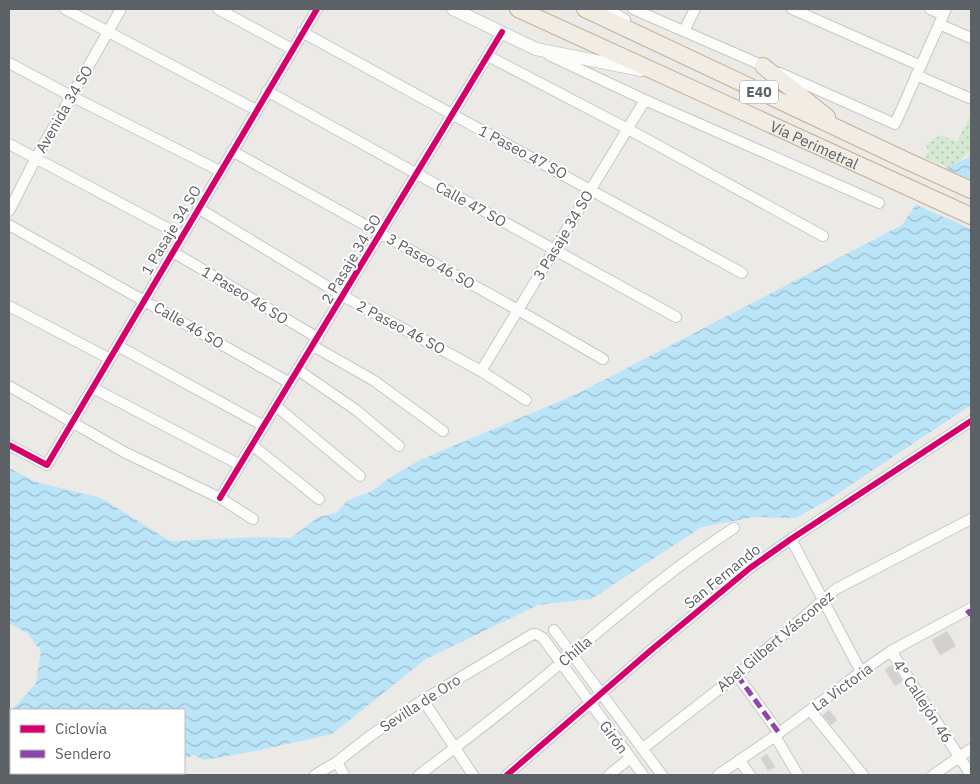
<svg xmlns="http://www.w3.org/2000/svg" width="980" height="784" viewBox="0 0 980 784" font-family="'IBM Plex Sans',sans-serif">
	<defs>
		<pattern id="green-dots" width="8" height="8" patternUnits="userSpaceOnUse" patternTransform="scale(1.25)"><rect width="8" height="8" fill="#d5e9d0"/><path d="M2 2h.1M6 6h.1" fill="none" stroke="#b0c0ac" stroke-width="1.8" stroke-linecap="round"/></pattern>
		<pattern id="water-waves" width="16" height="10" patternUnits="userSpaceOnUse" patternTransform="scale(1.25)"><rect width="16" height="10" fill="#bae4f8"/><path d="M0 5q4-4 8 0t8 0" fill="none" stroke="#9abccc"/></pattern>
	</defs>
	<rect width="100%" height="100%" fill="#eceae6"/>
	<path fill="url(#green-dots)" d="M971,114V149L952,169L924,157L929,151L925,144L941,135L957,142Z"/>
	<path fill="url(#water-waves)" d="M971,156V405L828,500L796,518L754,517L702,527L591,599L538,605L426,659L332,734L255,751L204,760L194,755L184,759V710H12L36,683L41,651L27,633L9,623V468L36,482L101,498L170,541L259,537L291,538L318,517L336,513L347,501L372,491L389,478L420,460L577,394L902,225L938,172Z
		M11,712V773H156V774L9,775V714Z"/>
	<path fill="#eceae6" d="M943,167L971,180V229L914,204L937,170Z"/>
	<path fill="#d3d1cf" stroke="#dcd9d6" d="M947,631L956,646L940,655L932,640Z
		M892,665L902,681L895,686L885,670Z
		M829,710L837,720L831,725L823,715Z
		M767,754L775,767L768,771L761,758Z"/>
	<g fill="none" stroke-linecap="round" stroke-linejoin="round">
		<defs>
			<path id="minor" d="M65,9L256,110
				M218,9L292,49
				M633,9L766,67
				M792,9L921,66
				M930,9L943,15
				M939,24L971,38
				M684,31L695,9
				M302,32L742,273
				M549,55L645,100L879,203
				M488,56L628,129L823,236
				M9,63L71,96L220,171
				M780,73L895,124L946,9
				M916,75L969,98
				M267,91L676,317
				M9,144L182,236
				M232,151L518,310L603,359
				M198,208L343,296L481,371L526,400
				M9,211L36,158L121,9
				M9,225L290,383
				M173,252L318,338
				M9,306L110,359
				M118,346L264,426
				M313,346L373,380L443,431
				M298,370L356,410L399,446
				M481,371L645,100
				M9,386L124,452L220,498L253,519
				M93,388L240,465
				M276,406L360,476
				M9,445L47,465L317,9
				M252,445L319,499
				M220,498L502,32
				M791,539L861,672
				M554,630L662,775
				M891,651L971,775
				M737,675L779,733
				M423,700L473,775
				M810,710L863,775
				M775,736L798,775
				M642,749L737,675L836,589L971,519
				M739,760L750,775
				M337,762L344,775
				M315,775L337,762L370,736L423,700L533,634H536L543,638L643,775
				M419,775C467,739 516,701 562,662C618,615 672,568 734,528
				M507,775L650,651L750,568L791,539L971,421
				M609,775L630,758
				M718,775L775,736L861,672L891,651L971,608
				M933,775L971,749"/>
			<path id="tertiary" d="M453,9L536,49L641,70
				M605,9L624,20"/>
			<g id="trunk">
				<path id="s1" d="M518,9L971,216"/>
				<path d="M585,9L905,160L971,190"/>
				<path d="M763,66L827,117"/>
			</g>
		</defs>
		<use href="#minor" stroke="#c7c7c7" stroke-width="12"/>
		<use href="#tertiary" stroke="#c7c7c7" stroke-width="14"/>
		<use href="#trunk" stroke="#c4b093" stroke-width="18"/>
		<use href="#minor" stroke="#fcfcfb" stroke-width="10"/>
		<use href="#tertiary" stroke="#fcfcfb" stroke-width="12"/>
		<use href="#trunk" stroke="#f1ede4" stroke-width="16"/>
		<path stroke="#8e44ad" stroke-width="5" stroke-dasharray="10 5" stroke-linecap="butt" d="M967,610L971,615
			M737,675L779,733"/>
		<defs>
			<path id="cycleway" d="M9,445L47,465L317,9
				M220,498L502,32
				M507,775L650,651L750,568L791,539L971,421"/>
		</defs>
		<use href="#cycleway" stroke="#fff" stroke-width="9"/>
		<use href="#cycleway" stroke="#d6006c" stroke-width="6"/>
	</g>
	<g text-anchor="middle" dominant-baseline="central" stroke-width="4" stroke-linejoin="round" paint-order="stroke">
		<rect fill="#fff" stroke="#8c9093" stroke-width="1" x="740" y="80.5" width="38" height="23" rx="4"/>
		<g font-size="14" font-weight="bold" fill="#5b6165">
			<text x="759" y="92">E40</text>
		</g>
		<g font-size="15" fill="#5b6165" stroke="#fff">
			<text transform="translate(64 109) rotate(-60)">Avenida 34 SO</text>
			<text stroke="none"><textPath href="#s1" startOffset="326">Vía Perimetral</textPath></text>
			<text transform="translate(523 152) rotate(28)">1 Paseo 47 SO</text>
			<text transform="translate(471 204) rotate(29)">Calle 47 SO</text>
			<text transform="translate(171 230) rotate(-59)">1 Pasaje 34 SO</text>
			<text transform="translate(563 235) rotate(-59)">3 Pasaje 34 SO</text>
			<text transform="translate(351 259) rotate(-59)">2 Pasaje 34 SO</text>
			<text transform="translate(431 261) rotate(29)">3 Paseo 46 SO</text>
			<text transform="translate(245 295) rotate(31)">1 Paseo 46 SO</text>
			<text transform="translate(189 325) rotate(30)">Calle 46 SO</text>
			<text transform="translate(401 327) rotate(28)">2 Paseo 46 SO</text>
			<text transform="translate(722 576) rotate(-39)">San Fernando</text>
			<text transform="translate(775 641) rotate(-40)">Abel Gilbert Vásconez</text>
			<text transform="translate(575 651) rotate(-40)">Chilla</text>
			<text transform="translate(842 687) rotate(-36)">La Victoria</text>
			<text transform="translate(923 701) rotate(57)">4° Callejón 46</text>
			<text transform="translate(420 703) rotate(-33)">Sevilla de Oro</text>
			<text transform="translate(614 737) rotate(54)">Girón</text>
		</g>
	</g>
	<rect width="980" height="784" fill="none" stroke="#5b6165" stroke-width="20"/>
	<rect x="10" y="709" width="175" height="65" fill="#ffffff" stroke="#bdc0c1"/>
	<rect x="20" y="725" width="25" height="8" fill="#d6006c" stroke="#bdc0c1"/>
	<text x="55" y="734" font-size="15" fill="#5b6165">Ciclovía</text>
	<rect x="20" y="750" width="25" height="8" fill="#8e44ad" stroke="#bdc0c1"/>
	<text x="55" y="759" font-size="15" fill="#5b6165">Sendero</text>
</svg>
